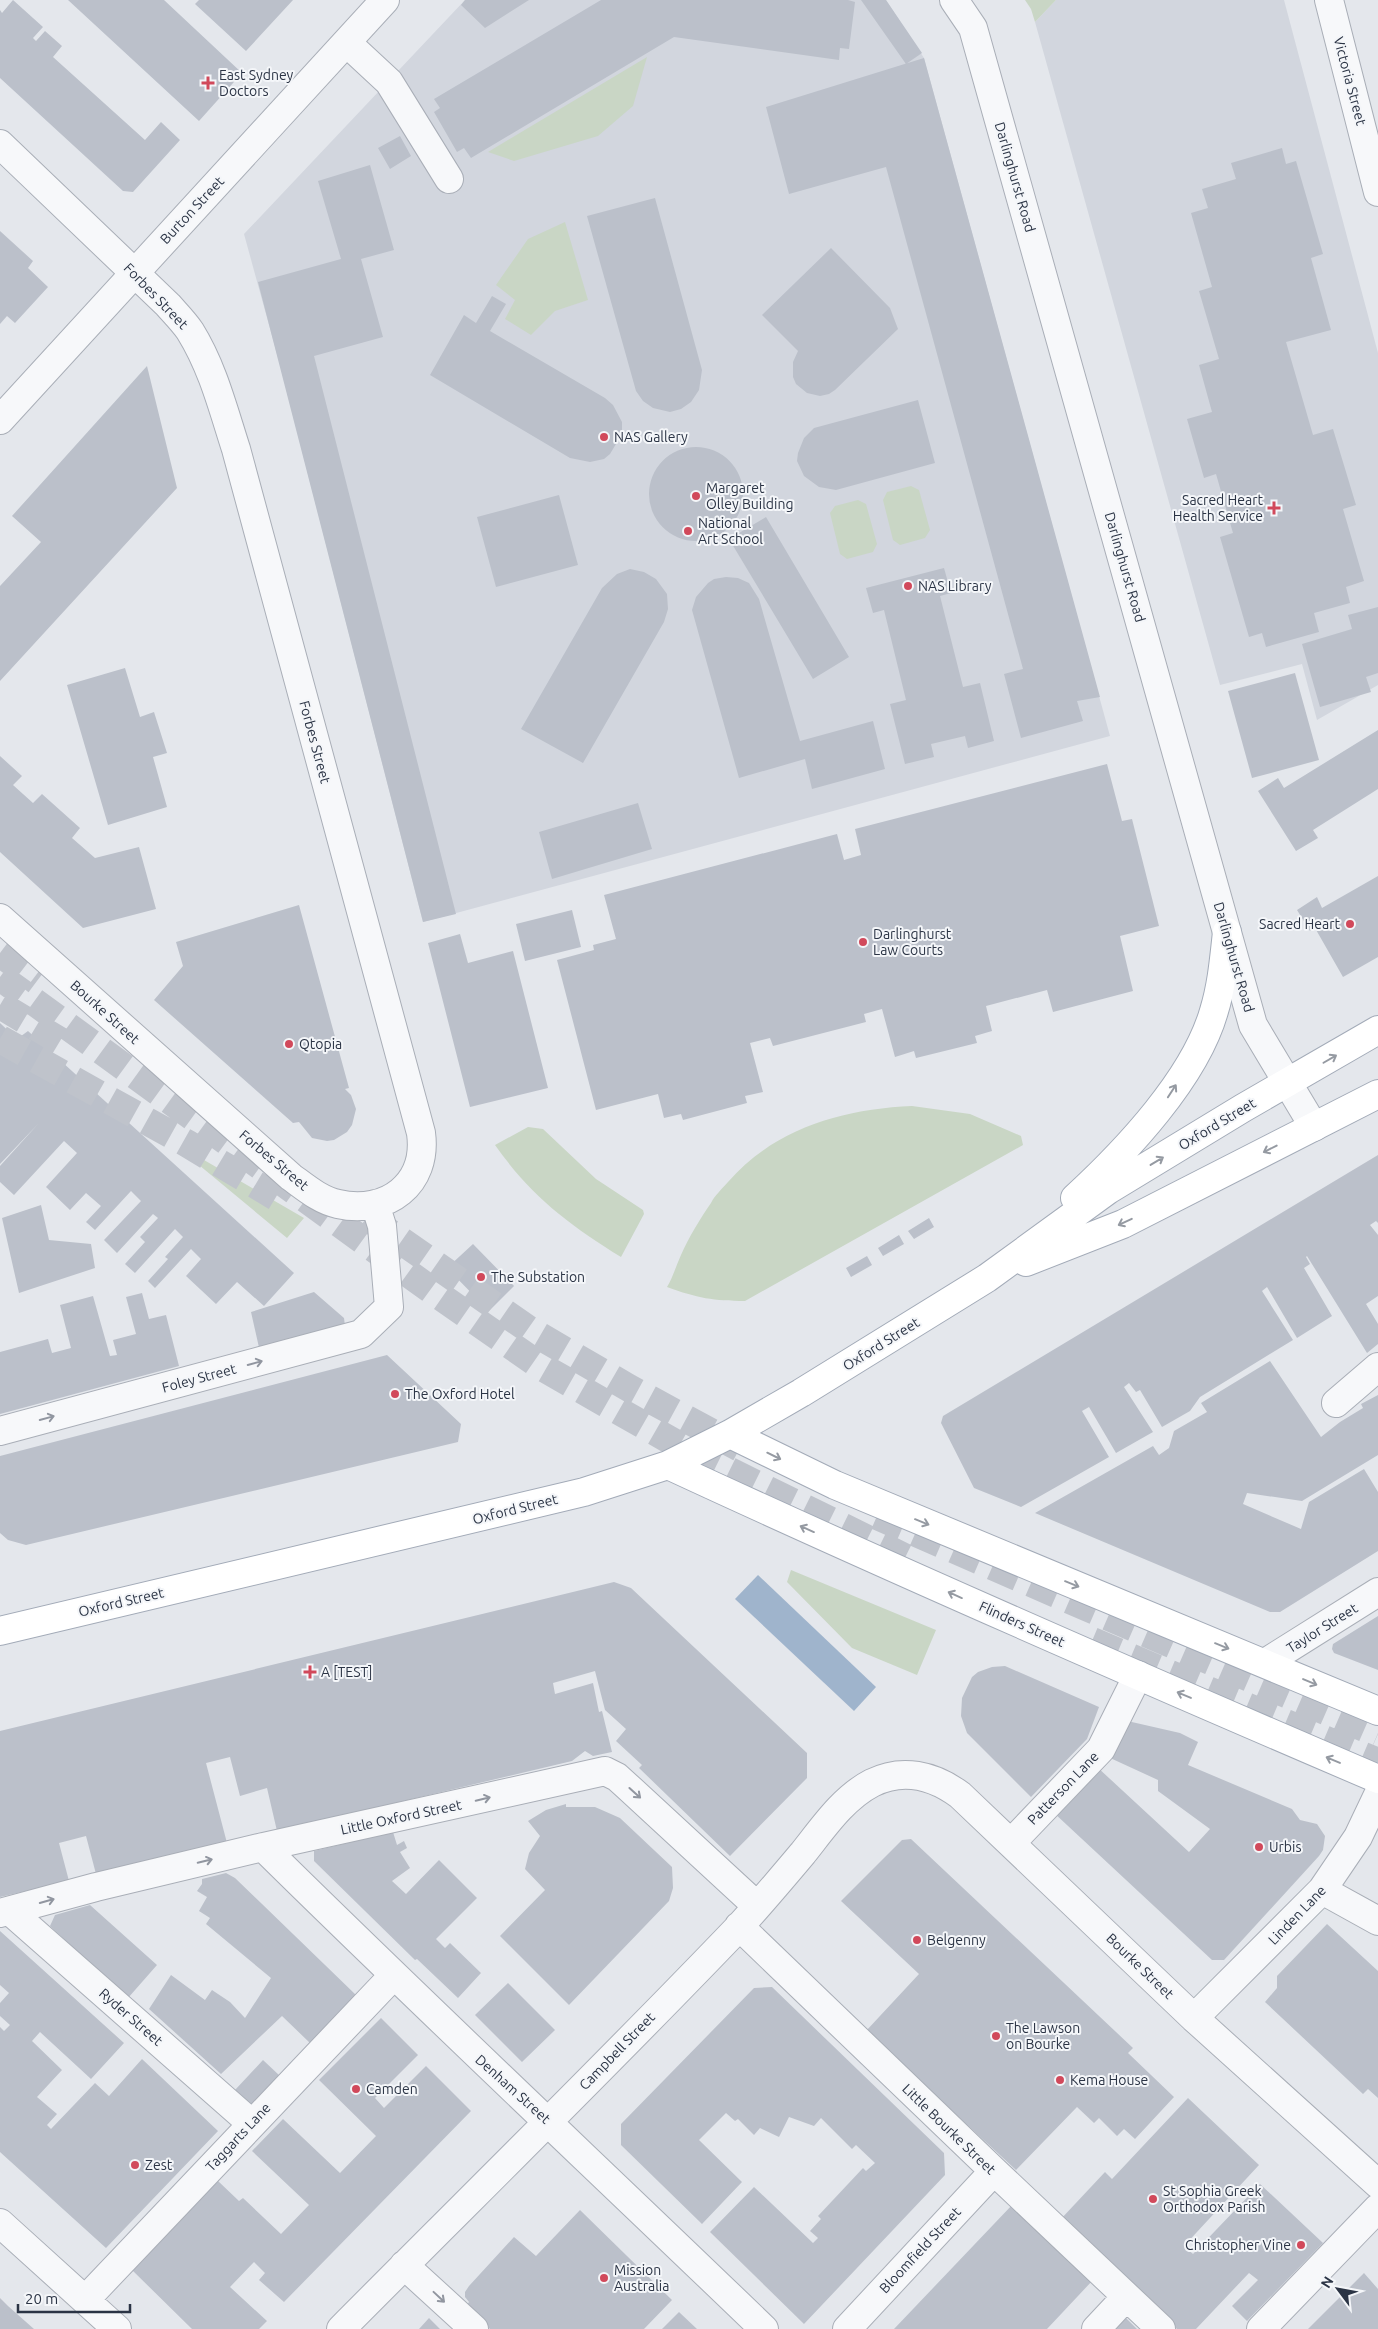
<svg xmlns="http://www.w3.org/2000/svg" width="1378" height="2329" viewBox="0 0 1378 2329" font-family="Ubuntu,sans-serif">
	<rect width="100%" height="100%" fill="#e4e7ec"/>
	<path fill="#d2d6de" d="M465,0H886L924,58L1110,736L423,922L280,365L244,234Z
		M1056,0H1284L1378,353V685L1317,720L1302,664L1220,685L1035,22Z"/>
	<path fill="#c9d6c5" d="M1025,0H1056L1035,22L1031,9Z
		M647,57L633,106L598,136L514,161L488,152Z
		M565,222L588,300L555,311L531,335L505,319L515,300L496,285L528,239Z
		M911,486L919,490L930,530L925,538L900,545L893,540L883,500L887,492Z
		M858,500L866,504L877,544L873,552L847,559L840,554L830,513L835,506Z
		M912,1106L970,1114L1021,1136L1023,1145L745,1301C714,1301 697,1298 667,1287C673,1277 676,1266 681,1255C689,1237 700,1219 711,1203C715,1195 722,1189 728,1182C775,1128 843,1109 912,1106Z
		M528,1127L543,1129L596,1179L643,1210L644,1214L621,1257C568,1224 531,1196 495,1145Z
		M204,1160L304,1218L287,1238L199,1165Z
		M791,1570L936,1630L917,1675L852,1648L787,1582Z"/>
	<path fill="#9fb4cc" d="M758,1575L876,1687L854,1711L735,1599Z"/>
	<path fill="#bbc0ca" d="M13,0L43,27L33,38L36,41L45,31L62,46L53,57L145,140L161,122L180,140L133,192L123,191L0,78V10L2,13Z
		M68,0H164L242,73L199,121Z
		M199,0H293L246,51L195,4Z
		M465,0H529L485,28L461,5Z
		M601,0H848L855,2L849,49L840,48L839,60L674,37L471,158L464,148L457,152L434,112L440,108L434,99Z
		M861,0H886L922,53L906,64Z
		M924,58L1100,697L1077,701L1083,721L1021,738L1004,674L1023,669L886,167L789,194L766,107Z
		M400,136L411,156L390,169L378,148Z
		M1282,148L1286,164L1296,161L1323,254L1311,258L1331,330L1286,342L1313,435L1333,429L1356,505L1343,509L1364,581L1346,587L1350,603L1314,613L1319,632L1266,647L1262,633L1249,637L1220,537L1233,533L1216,474L1204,478L1187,419L1212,412L1199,365L1219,359L1199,291L1212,287L1191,213L1208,208L1202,189L1236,179L1231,163Z
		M370,165L394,250L361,259L383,337L314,356L456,914L423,922L258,282L341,259L318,181Z
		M655,198L702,370L699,390L691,402L681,409L670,412L653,408L643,401L636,391L587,216Z
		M0,231L33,261L28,268L48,287L15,323L7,316L0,324Z
		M831,248L890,308L898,329L835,390L829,394L820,396L807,393L796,384L793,377V362L798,351L762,315Z
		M492,296L506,304L490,331L605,398L613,405L622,422V434L610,454L604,459L590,462L570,458L430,375L464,315L476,323Z
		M147,366L177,488L0,681V586L41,542L12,516Z
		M918,400L935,463L836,490L819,487L804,476L797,461L798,453L804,438L814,428Z
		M649 494a47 47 0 1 1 94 0a47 47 0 1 1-94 0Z
		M559,495L578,565L496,587L477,517Z
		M766,517L849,657L813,679L729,539Z
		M944,568L951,593L940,596L963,687L980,683L994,741L968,748L965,736L931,744L934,757L905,764L890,704L906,700L884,610L873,613L866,588Z
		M630,569L644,572L656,579L667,594L668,609L664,622L583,763L521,729L602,588L617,574Z
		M726,577L738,578L749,583L759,599L800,741L873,721L885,769L812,789L805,759L739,778L692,610L696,597L708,583L714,579Z
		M1378,607V673L1366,677L1371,692L1320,707L1302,644L1352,629L1348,615Z
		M125,668L140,717L154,712L167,753L153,757L167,807L108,825L67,685Z
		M1295,673L1319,760L1252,778L1228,691Z
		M1378,730V789L1313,830L1318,838L1296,851L1258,791L1278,778L1284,788Z
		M0,756L22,776L13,785L33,803L42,794L80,828L72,838L95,858L139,847L156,909L83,928L0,852Z
		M1107,764L1122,821L1132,819L1159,926L1120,936L1133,991L1053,1012L1047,990L986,1006L992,1031L975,1036L977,1043L916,1058L914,1051L895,1057L882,1009L864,1014L866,1022L773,1046L770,1038L750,1043L763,1092L745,1096L747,1103L683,1120L681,1114L664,1118L658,1094L596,1110L557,960L594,950L593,945L616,939L604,895L837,834L844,860L861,855L855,829Z
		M638,803L652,849L552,879L539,832Z
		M1378,876V957L1343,977L1315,928L1310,931L1297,910L1317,897L1322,908Z
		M299,905L349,1088L345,1089L351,1095L356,1109L352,1125L347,1132L334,1140L327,1141L312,1138L299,1122L293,1123L154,1000L183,966L176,942Z
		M572,910L581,947L525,961L516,924Z
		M460,934L468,963L513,951L548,1088L470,1107L428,943Z
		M0,1023L17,1039L28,1031L294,1273L264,1306L237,1282L216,1304L186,1276L201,1259L191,1249L155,1288L148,1281L168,1259L165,1257L183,1237L175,1229L135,1273L125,1264L145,1242L140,1237L158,1218L153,1214L117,1253L104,1240L141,1201L131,1191L95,1230L86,1222L101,1206L86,1193L70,1210L46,1187L77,1153L64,1141L14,1195L0,1182V1166L38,1124L0,1164Z
		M1378,1155V1223L1376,1221L1370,1225L1378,1235V1296L1366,1304L1378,1324V1344L1367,1353L1307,1256L1306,1257L1310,1264L1304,1268L1332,1316L1297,1338L1267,1287L1262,1291L1293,1340L1200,1397L1190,1411L1162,1427L1140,1390L1136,1392L1129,1383L1124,1387L1153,1432L1116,1453L1089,1407L1082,1411L1109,1457L1021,1507L974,1488L941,1423L943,1416Z
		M41,1205L49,1240L91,1244L95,1268L19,1293L2,1218Z
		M929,1218L934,1227L914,1239L908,1231Z
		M899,1235L904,1244L883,1256L878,1248Z
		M473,1244L514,1286L489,1311L447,1268Z
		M867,1256L872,1265L851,1277L846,1268Z
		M314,1292L344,1318L345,1326L260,1352L251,1312Z
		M142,1293L149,1319L166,1315L179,1366L0,1414V1352L48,1339L52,1353L71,1348L60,1305L93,1296L110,1356L117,1355L113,1340L136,1334L126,1297Z
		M387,1355L461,1424L458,1442L26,1545L8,1540L0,1533V1456Z
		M1270,1361L1321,1437L1340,1422L1363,1408L1361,1404L1378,1395V1455L1302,1501L1247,1493L1243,1504L1301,1529L1309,1502L1364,1469L1378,1492V1551L1280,1612H1270L1035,1513L1153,1446L1159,1455L1169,1448L1174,1431L1207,1412L1201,1403Z
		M614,1582L631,1588L807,1753V1778L730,1856L639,1768L642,1765L616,1741L626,1729L605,1710L595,1671L553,1683L555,1694L593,1683L599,1712L602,1711L612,1752L593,1756L585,1751L572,1761L277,1831L267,1788L240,1796L230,1757L206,1763L227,1843L96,1874L86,1836L59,1843L69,1881L0,1897V1731Z
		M1378,1616V1670L1334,1653L1332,1649L1333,1644Z
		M1005,1666L1099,1707L1087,1739L1031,1797L967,1733L961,1716L962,1698L972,1677L978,1672L992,1667Z
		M1123,1720L1180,1733L1198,1742L1188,1765L1292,1809L1300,1820L1317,1824L1325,1836L1323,1850L1319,1856L1224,1960H1212L1053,1812L1096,1766L1189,1852L1210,1829L1158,1791V1780L1108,1757Z
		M566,1804V1807H595L620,1818L672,1867L673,1888L669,1901L569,2005L500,1936L545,1890L525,1869L529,1853L540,1836L528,1821L546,1810Z
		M393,1832L397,1845L404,1841L407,1848L400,1852L410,1868L392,1881L406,1894L439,1860L477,1898L436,1939L445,1948L450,1943L481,1973L458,1998L417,1959L415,1960L314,1861V1851Z
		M911,1839L1133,2048L1128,2053L1174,2097L1135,2139L1124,2129L1117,2136L1099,2118L1094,2123L1077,2107L1016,2170L866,2031L919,1974L841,1901L902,1840Z
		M226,1873L235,1878L356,1995L310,2043L282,2016L221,2074L149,2009L171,1975L205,2000L212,1990L230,2002L245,2018L271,1978L206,1924L210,1918L199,1911L207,1897L197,1891L202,1884V1879Z
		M90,1905L157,1965L128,1998L50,1926L55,1915Z
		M1327,1924L1378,1971V2098L1368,2089L1363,2094L1265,2002L1277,1988V1976Z
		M0,1931L124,2043L91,2079L40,2032L32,2041L62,2070L37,2097L57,2114L47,2125L51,2129L95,2083L109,2096L142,2059L218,2131L106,2248L0,2152V2027L4,2031L10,2025L0,2016V2003L9,1993L0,1985Z
		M508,1983L555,2030L522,2062L475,2015Z
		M772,1987L944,2153L945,2175L804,2324L710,2232L754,2187L813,2243L818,2238L810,2231L821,2219L818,2216L863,2168L866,2171L875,2163L856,2145L852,2149L821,2118L814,2126L789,2117L779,2137L760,2128L754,2135L738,2119L735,2121L726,2113L699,2140L742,2182L702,2224L621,2145V2124L754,1988Z
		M381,2018L418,2055L375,2098L384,2108L426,2066L471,2111L284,2302L259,2280L265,2273L254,2262L230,2287L267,2321L259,2329H192L132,2270L218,2181L239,2201L243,2198L281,2234L309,2205L252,2151L283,2119L340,2173L376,2136L319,2080Z
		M263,2060L280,2076L252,2106L235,2090Z
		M1188,2098L1259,2165L1184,2246L1193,2254L1260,2184L1323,2243L1247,2321L1232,2306L1258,2280L1249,2273L1196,2329H1177L1060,2220L1105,2172L1112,2179Z
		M1013,2204L1093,2280L1047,2329H894Z
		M580,2210L672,2300L644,2329H490L466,2306L469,2302L465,2297V2292L469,2286L514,2237L536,2256Z
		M1364,2273L1378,2289V2329H1308Z
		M0,2298L8,2306L34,2329H0Z
		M679,2312L697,2329H662Z
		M1123,2315L1137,2329H1110Z
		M429,2318L440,2329H419Z"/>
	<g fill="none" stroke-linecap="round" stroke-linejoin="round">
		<path stroke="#bfc3cb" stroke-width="28" stroke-dasharray="28 14" stroke-linecap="butt" d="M0,953L37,981
			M0,977L434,1292L542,1367L689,1451L906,1558
			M0,1005L70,1047
			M0,1039L188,1144L276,1197
			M367,1217L531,1331L629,1388L740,1448
			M877,1516L1378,1734
			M1092,1641L1378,1762"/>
		<defs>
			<path id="minor" d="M954,0L973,28L1253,1025L1314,1127
				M1329,0L1378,192
				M347,43L389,82L449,179
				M0,144L168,305C175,313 184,322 190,331C213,368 223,409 236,449L421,1133C428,1184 387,1215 338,1204C320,1200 306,1188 291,1177L0,918
				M0,420L385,0
				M1336,1403L1378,1367
				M0,1431L361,1334L389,1307L382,1226L375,1204
				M1265,1663L1378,1592
				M1011,1843L1101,1749L1138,1675
				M263,1847C428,2010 597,2168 764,2329
				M1322,1890L1378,1921
				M10,1911L251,2123
				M0,1913L96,1887L263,1847L605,1771L617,1777L628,1787L757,1906
				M739,1926L994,2171L1161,2329
				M1194,2018L1322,1890L1358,1837L1378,1795
				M0,2223L117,2329
				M404,2265L474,2329
				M85,2300L393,1976
				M341,2329C474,2195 608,2064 738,1928C760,1904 782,1878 803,1853C823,1828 843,1798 872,1783C902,1768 933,1775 960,1795L1194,2018L1378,2184
				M847,2329L994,2171
				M1096,2329L1126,2297
				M1261,2329L1378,2208"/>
			<path id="major" d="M1075,1198C1126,1151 1195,1078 1214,1011C1222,985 1224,959 1227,932
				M1026,1262L1123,1224L1378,1094
				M730,1434L835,1485L1378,1711
				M668,1465C903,1574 1140,1677 1378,1779
				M0,1631L584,1492L668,1465L730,1434L801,1393L987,1278L1108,1190L1243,1108L1378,1030"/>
		</defs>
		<use href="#minor" stroke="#a9aeb7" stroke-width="30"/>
		<use href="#major" stroke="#a3abb8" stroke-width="30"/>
		<use href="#minor" stroke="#f7f8fa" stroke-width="28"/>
		<use href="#major" stroke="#fff" stroke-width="28"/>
	</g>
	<defs><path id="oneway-shaft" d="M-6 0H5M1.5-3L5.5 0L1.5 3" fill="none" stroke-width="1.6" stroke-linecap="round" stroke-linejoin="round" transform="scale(1.25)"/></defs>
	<g stroke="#959aa2">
		<use href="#oneway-shaft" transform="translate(1330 1059) rotate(-30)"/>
		<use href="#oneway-shaft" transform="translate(1172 1091) rotate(-57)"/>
		<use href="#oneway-shaft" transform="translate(1270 1149) rotate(153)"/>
		<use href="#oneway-shaft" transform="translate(1157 1161) rotate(-31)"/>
		<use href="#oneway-shaft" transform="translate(1125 1222) rotate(155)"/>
		<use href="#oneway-shaft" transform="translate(774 1456) rotate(26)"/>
		<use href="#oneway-shaft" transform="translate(922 1522) rotate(22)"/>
		<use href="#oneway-shaft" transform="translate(807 1529) rotate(-156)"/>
		<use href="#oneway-shaft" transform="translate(1072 1584) rotate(22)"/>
		<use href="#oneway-shaft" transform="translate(955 1595) rotate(-156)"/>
		<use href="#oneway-shaft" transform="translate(1222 1646) rotate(22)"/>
		<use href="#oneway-shaft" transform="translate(1310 1682) rotate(23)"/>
		<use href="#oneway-shaft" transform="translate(1184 1695) rotate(-157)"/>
		<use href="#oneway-shaft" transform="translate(1333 1760) rotate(-157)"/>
	</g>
	<g stroke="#9196a0">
		<use href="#oneway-shaft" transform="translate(255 1363) rotate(-15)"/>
		<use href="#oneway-shaft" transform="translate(47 1418) rotate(-15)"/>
		<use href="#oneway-shaft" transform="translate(635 1793) rotate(42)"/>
		<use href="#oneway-shaft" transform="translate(483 1799) rotate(-13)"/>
		<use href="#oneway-shaft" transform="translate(205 1861) rotate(-13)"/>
		<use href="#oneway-shaft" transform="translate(47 1901) rotate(-16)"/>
		<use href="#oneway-shaft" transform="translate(439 2297) rotate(43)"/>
	</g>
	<g fill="#d1495b" stroke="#f4f6f9" stroke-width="2">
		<path d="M205.5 75.5h5v5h5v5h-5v5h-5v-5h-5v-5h5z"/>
		<circle cx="604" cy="437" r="5"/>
		<circle cx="696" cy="496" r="5"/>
		<path d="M1271.5 500.5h5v5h5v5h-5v5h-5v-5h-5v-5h5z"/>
		<circle cx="688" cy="531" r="5"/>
		<circle cx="908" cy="586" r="5"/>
		<circle cx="1350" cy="924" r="5"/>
		<circle cx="863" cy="942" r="5"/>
		<circle cx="289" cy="1044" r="5"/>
		<circle cx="481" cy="1277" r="5"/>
		<circle cx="395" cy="1394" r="5"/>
		<path d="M307.5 1664.5h5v5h5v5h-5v5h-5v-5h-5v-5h5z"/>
		<circle cx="1259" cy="1847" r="5"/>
		<circle cx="917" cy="1940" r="5"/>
		<circle cx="996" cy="2036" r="5"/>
		<circle cx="1060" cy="2080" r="5"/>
		<circle cx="356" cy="2089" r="5"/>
		<circle cx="135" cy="2165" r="5"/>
		<circle cx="1153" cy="2199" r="5"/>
		<circle cx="1301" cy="2245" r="5"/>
		<circle cx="604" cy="2278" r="5"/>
	</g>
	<g text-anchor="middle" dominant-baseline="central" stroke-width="4" stroke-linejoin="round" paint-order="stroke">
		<g font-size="14" fill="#2b3445" stroke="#f4f6f9" text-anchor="start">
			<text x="219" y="75">East Sydney<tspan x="219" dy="16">Doctors</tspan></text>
			<text x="614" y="437">NAS Gallery</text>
			<text x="706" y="488">Margaret<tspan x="706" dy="16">Olley Building</tspan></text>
			<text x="1263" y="500" text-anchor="end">Sacred Heart<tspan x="1263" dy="16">Health Service</tspan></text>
			<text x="698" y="523">National<tspan x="698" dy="16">Art School</tspan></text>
			<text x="918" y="586">NAS Library</text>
			<text x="1340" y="924" text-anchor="end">Sacred Heart</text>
			<text x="873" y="934">Darlinghurst<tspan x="873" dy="16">Law Courts</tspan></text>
			<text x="299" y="1044">Qtopia</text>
			<text x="491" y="1277">The Substation</text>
			<text x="405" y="1394">The Oxford Hotel</text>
			<text x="321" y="1672">A [TEST]</text>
			<text x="1269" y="1847">Urbis</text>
			<text x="927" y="1940">Belgenny</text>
			<text x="1006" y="2028">The Lawson<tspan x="1006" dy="16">on Bourke</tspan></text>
			<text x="1070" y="2080">Kema House</text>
			<text x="366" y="2089">Camden</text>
			<text x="145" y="2165">Zest</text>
			<text x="1163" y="2191">St Sophia Greek<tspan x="1163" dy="16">Orthodox Parish</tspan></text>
			<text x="1291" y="2245" text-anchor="end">Christopher Vine</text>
			<text x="614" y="2270">Mission<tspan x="614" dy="16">Australia</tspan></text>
		</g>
		<g font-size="14" fill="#2b3445" stroke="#f4f6f9">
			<text transform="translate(1350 81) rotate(75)">Victoria Street</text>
			<text transform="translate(1015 177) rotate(74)">Darlinghurst Road</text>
			<text transform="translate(192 210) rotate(-47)">Burton Street</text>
			<text transform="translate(156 296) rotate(46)">Forbes Street</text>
			<text transform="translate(1125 567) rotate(74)">Darlinghurst Road</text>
			<text transform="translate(315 742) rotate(75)">Forbes Street</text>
			<text transform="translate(1234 957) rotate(74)">Darlinghurst Road</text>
			<text transform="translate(105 1012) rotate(42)">Bourke Street</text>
			<text transform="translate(1217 1124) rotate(-31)">Oxford Street</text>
			<text transform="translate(274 1160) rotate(40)">Forbes Street</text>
			<text transform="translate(881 1344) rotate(-32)">Oxford Street</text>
			<text transform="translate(199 1378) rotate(-15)">Foley Street</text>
			<text transform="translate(515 1509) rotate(-14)">Oxford Street</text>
			<text transform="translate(121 1602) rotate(-13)">Oxford Street</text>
			<text transform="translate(1022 1624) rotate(24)">Flinders Street</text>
			<text transform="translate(1322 1628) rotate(-32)">Taylor Street</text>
			<text transform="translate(1063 1788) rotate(-46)">Patterson Lane</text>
			<text transform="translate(401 1817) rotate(-12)">Little Oxford Street</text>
			<text transform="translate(1297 1915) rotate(-46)">Linden Lane</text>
			<text transform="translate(1140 1966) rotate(44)">Bourke Street</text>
			<text transform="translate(131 2017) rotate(41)">Ryder Street</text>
			<text transform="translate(617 2051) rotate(-46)">Campbell Street</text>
			<text transform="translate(513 2089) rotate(42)">Denham Street</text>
			<text transform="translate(949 2129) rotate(44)">Little Bourke Street</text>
			<text transform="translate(238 2137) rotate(-47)">Taggarts Lane</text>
			<text transform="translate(920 2250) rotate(-47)">Bloomfield Street</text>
		</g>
	</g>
	<g transform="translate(1338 2289) rotate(302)" stroke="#f4f6f9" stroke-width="4" paint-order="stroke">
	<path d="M0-4L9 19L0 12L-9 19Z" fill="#2b3445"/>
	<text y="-8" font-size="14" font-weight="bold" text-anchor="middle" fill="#2b3445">N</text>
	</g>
	<path d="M18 2304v8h112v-8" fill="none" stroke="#2b3445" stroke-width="2.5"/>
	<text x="25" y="2304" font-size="15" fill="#2b3445" stroke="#f4f6f9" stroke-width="4" paint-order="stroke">20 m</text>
</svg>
